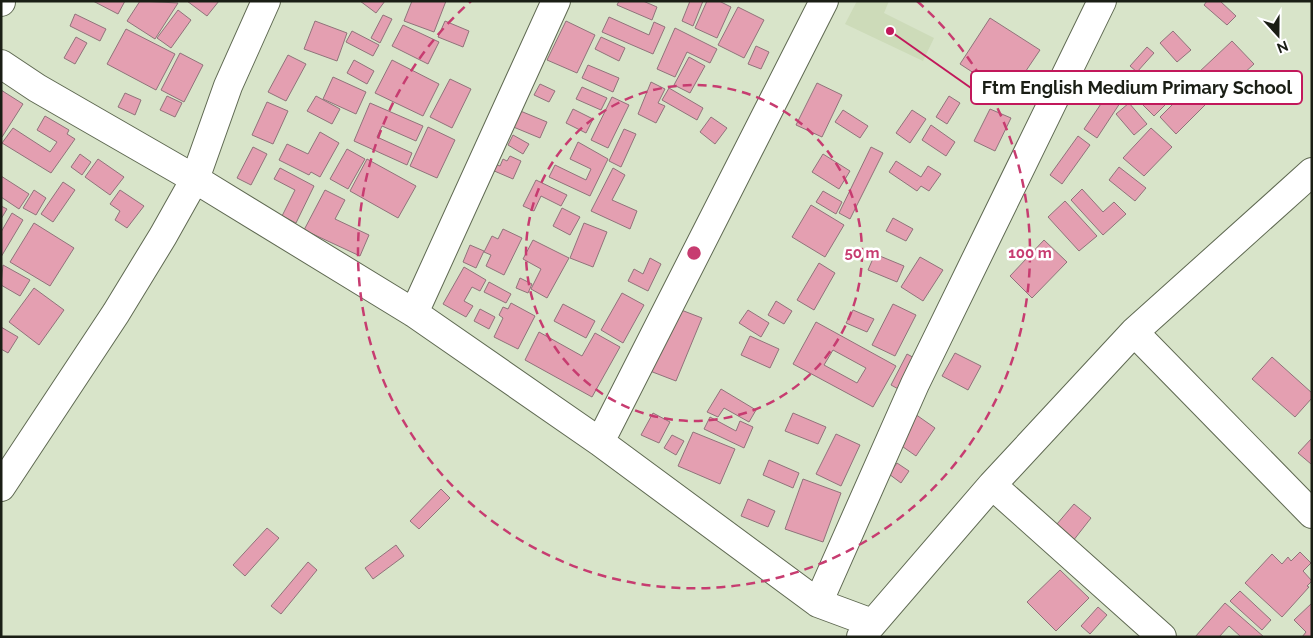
<svg xmlns="http://www.w3.org/2000/svg" width="1313" height="638" viewBox="0 0 1313 638" font-family="Raleway,sans-serif">
	<rect width="100%" height="100%" fill="#d8e4c9"/>
	<path fill="#cddbb9" d="M857,1H889L884,13L934,38L923,61L845,24Z"/>
	<path fill="#e49fb1" stroke="#90737a" fill-rule="evenodd" d="M93,1H125L118,14Z
		M140,1L178,3L155,39L127,21Z
		M187,1H219L207,16Z
		M360,1H385L376,13Z
		M412,1H446L434,32L404,21Z
		M619,1H643L657,7L652,20L617,5Z
		M690,1H703L693,26L682,21Z
		M707,1H719L731,7L717,38L695,28Z
		M1207,1H1220L1236,16L1227,25L1204,5Z
		M738,7L764,20L744,58L718,45Z
		M178,10L191,20L171,48L157,38Z
		M75,14L106,29L100,41L70,26Z
		M383,15L392,19L380,43L371,38Z
		M609,17L649,35L654,22L665,27L653,54L602,32Z
		M990,18L1040,50L1009,96L960,64Z
		M315,21L347,33L337,61L304,49Z
		M445,21L469,31L463,47L438,37Z
		M566,21L595,35L577,73L547,60Z
		M403,25L439,42L428,64L392,46Z
		M675,28L717,49L710,63L687,52L675,77L657,69Z
		M126,29L175,54L156,90L107,64Z
		M352,31L379,45L373,56L346,42Z
		M1173,31L1191,50L1177,62L1160,43Z
		M76,37L87,43L75,64L64,58Z
		M601,37L625,48L619,61L595,49Z
		M1232,41L1254,64L1219,96L1198,73Z
		M756,46L769,52L761,69L748,64Z
		M1147,47L1154,53L1137,72L1130,66Z
		M180,53L203,65L184,102L161,90Z
		M288,55L306,64L286,101L268,92Z
		M689,57L705,66L690,93L674,85Z
		M354,60L374,71L367,84L347,73Z
		M392,60L439,84L423,116L375,93Z
		M588,65L619,78L613,92L582,78Z
		M1136,75L1166,104L1154,116L1125,87Z
		M333,77L366,92L356,114L323,99Z
		M450,79L471,89L452,128L430,117Z
		M651,82L665,89L658,103L665,106L656,123L638,114Z
		M817,83L842,95L822,137L796,125Z
		M540,84L555,91L549,102L534,95Z
		M1192,85L1208,102L1176,134L1160,117Z
		M582,87L607,98L601,110L576,99Z
		M669,88L703,108L697,120L662,100Z
		M1,90L23,104L2,137H1Z
		M1109,92L1122,100L1097,138L1084,129Z
		M125,93L141,100L135,115L118,107Z
		M167,96L182,103L175,117L160,110Z
		M316,96L340,109L332,124L307,111Z
		M949,96L960,103L947,124L936,117Z
		M612,97L629,105L608,148L591,140Z
		M267,102L288,111L273,144L252,135Z
		M370,103L423,126L416,141L382,126L377,137L412,153L407,165L354,141Z
		M1129,103L1147,124L1134,135L1116,114Z
		M573,109L593,119L586,133L566,123Z
		M990,109L1011,118L995,151L974,141Z
		M518,110L547,122L540,138L511,126Z
		M843,110L868,126L860,138L835,122Z
		M912,110L926,119L910,143L896,133Z
		M45,116L69,130L67,134L75,139L51,173L2,143L13,128L50,152L57,142L37,130Z
		M711,117L727,128L715,144L700,132Z
		M931,125L955,142L946,156L922,140Z
		M428,127L455,140L437,178L410,166Z
		M1151,128L1172,147L1144,176L1123,158Z
		M624,129L636,134L621,167L609,161Z
		M320,132L339,143L320,177L311,172L309,175L279,160L287,144L308,154Z
		M513,135L529,144L523,154L508,145Z
		M1078,136L1090,145L1062,184L1050,175Z
		M578,142L608,159L590,196L549,177L555,165L586,180L591,169L570,159Z
		M253,147L267,154L251,185L237,178Z
		M871,147L883,153L850,219L839,213Z
		M347,149L365,159L348,189L330,179Z
		M80,154L91,162L82,175L71,167Z
		M823,154L850,171L839,189L812,172Z
		M510,156L521,161L513,179L492,170L495,164L500,166L503,159L507,161Z
		M98,159L124,177L110,195L85,177Z
		M367,159L416,186L398,218L350,191Z
		M896,161L921,177L928,166L941,174L929,191L921,186L917,191L889,172Z
		M1119,167L1146,188L1135,201L1109,180Z
		M280,168L314,186L296,223L282,216L295,190L274,179Z
		M613,168L625,175L612,200L637,211L630,229L591,211Z
		M1,176L29,194L19,209L1,197Z
		M536,180L567,195L561,206L541,196L534,211L523,206Z
		M63,182L75,190L53,222L41,214Z
		M1082,189L1103,212L1114,202L1126,214L1103,235L1071,200Z
		M34,190L46,198L36,215L23,208Z
		M120,190L144,206L127,228L115,220L120,211L110,204Z
		M325,190L345,200L335,219L369,235L360,256L304,230Z
		M823,191L842,202L836,214L816,202Z
		M1065,201L1097,236L1079,251L1048,217Z
		M811,205L844,225L825,257L792,237Z
		M1,206L7,209L1,219Z
		M562,208L580,217L570,235L553,226Z
		M12,213L23,220L1,257V232Z
		M893,218L913,229L906,241L886,231Z
		M34,223L74,248L50,286L10,262Z
		M584,223L607,232L593,267L570,258Z
		M503,229L522,238L504,275L486,266L491,255L484,252L492,236L498,239Z
		M533,240L569,258L547,298L531,289L541,269L523,259Z
		M1044,240L1067,262L1032,298L1010,276Z
		M470,245L484,251L476,268L463,262Z
		M875,254L904,266L897,282L868,270Z
		M920,257L943,270L923,301L901,287Z
		M650,258L661,264L648,291L628,281L634,269L643,274Z
		M819,263L835,273L814,310L797,300Z
		M3,265L30,280L20,296L1,285Z
		M464,267L486,280L480,291L472,287L464,301L473,306L466,317L443,304Z
		M520,278L532,284L528,293L516,288Z
		M489,282L511,294L506,303L484,292Z
		M34,288L64,310L39,345L9,322Z
		M622,293L644,305L623,343L601,330Z
		M776,301L792,311L784,324L768,315Z
		M511,303L535,316L518,349L494,337L503,318L499,315L503,307L508,309Z
		M563,304L595,321L586,338L554,321Z
		M893,304L916,315L895,356L872,345Z
		M676,308L702,318L676,381L650,371Z
		M480,309L495,317L489,329L474,321Z
		M748,310L769,323L761,337L739,323Z
		M853,310L874,319L867,332L846,323Z
		M816,322L896,366L873,407L793,364ZM833,350L866,368L857,383L824,365Z
		M1,327L18,337L8,353L1,349Z
		M539,332L582,356L595,333L620,347L592,397L525,360Z
		M750,336L779,349L770,368L741,355Z
		M955,353L981,366L968,390L942,376Z
		M907,354L918,360L902,391L891,385Z
		M1272,357L1312,393V398L1295,417L1252,379Z
		M721,389L756,410L749,422L724,408L718,417L707,412Z
		M653,413L670,422L659,443L641,435Z
		M793,413L826,427L818,444L785,431Z
		M915,414L935,428L916,456L896,442Z
		M710,417L736,431L740,421L753,427L744,448L704,429Z
		M693,432L735,449L720,484L678,466Z
		M836,434L860,445L841,486L816,474Z
		M672,435L684,441L676,455L664,448Z
		M1312,438V463L1311,464L1298,453Z
		M769,460L799,473L793,488L763,475Z
		M897,463L909,471L901,483L889,474Z
		M803,479L841,493L823,542L785,529Z
		M441,489L450,498L419,529L410,521Z
		M748,499L775,511L768,527L741,516Z
		M1074,504L1091,518L1069,546L1051,531Z
		M267,528L279,538L245,576L233,565Z
		M396,545L404,556L373,579L365,568Z
		M1300,552L1311,563L1303,571L1312,581L1307,586L1309,587L1282,617L1245,583L1272,554L1282,564L1288,557L1291,561Z
		M308,562L317,570L281,614L271,606Z
		M1060,570L1089,598L1056,631L1027,602Z
		M1240,591L1271,620L1262,630L1230,601Z
		M1225,603L1264,637H1241L1229,626L1219,637H1195Z
		M1312,603V637H1302L1306,632L1294,620Z
		M1098,607L1107,615L1090,634L1081,626Z"/>
	<g fill="none" stroke-linecap="round" stroke-linejoin="round">
		<defs>
			<path id="minor" d="M1,2V1
				M1,64L37,88L195,179L414,313L600,442L818,603L872,623
				M414,313L556,1
				M1134,332L1312,514
				M600,442L824,1
				M992,485L1162,637
				M1,487L116,313L163,236L195,179L228,86L266,1
				M818,603L915,384L1102,1
				M861,637L992,485L1134,332L1312,172"/>
		</defs>
		<use href="#minor" stroke="#5f6952" stroke-width="30"/>
		<use href="#minor" stroke="#fff" stroke-width="28"/>
	</g>
	<g fill="none" stroke="#c73c70" stroke-width="2.5" stroke-dasharray="9 6">
		<circle cx="694" cy="253" r="168"/>
		<path d="M917 1A336 336 0 1 1 471 1"/>
	</g>
	<circle cx="694" cy="253" r="8" fill="#c73c70" stroke="#fff" stroke-width="2.5"/>
	<g font-size="15" text-anchor="middle" font-weight="bold" fill="#c73c70" stroke="#fff" stroke-width="5" stroke-linejoin="round" paint-order="stroke">
		<text x="862" y="258">50 m</text>
		<text x="1030" y="258">100 m</text>
	</g>
	<path fill="none" stroke="#c2185b" stroke-width="2" d="M890 31L971 88"/>
	<circle fill="#c2185b" stroke="#fff" stroke-width="2" cx="890" cy="31" r="5"/>
	<rect fill="#fff" stroke="#c2185b" stroke-width="2" x="971" y="71" width="331" height="33" rx="5"/>
	<g font-size="18" text-anchor="middle" font-weight="bold" fill="#1a1e15">
		<text x="1137" y="94">Ftm English Medium Primary School</text>
	</g>
	<rect width="1313" height="638" fill="none" stroke="#1a1e15" stroke-width="5"/>
	<g transform="translate(1278 35) rotate(159)" stroke="#ffffff" stroke-width="4" paint-order="stroke">
	<path d="M0-4L9 19L0 12L-9 19Z" fill="#1a1e15"/>
	<text y="-8" font-size="14" font-weight="bold" text-anchor="middle" fill="#1a1e15">N</text>
	</g>
</svg>
